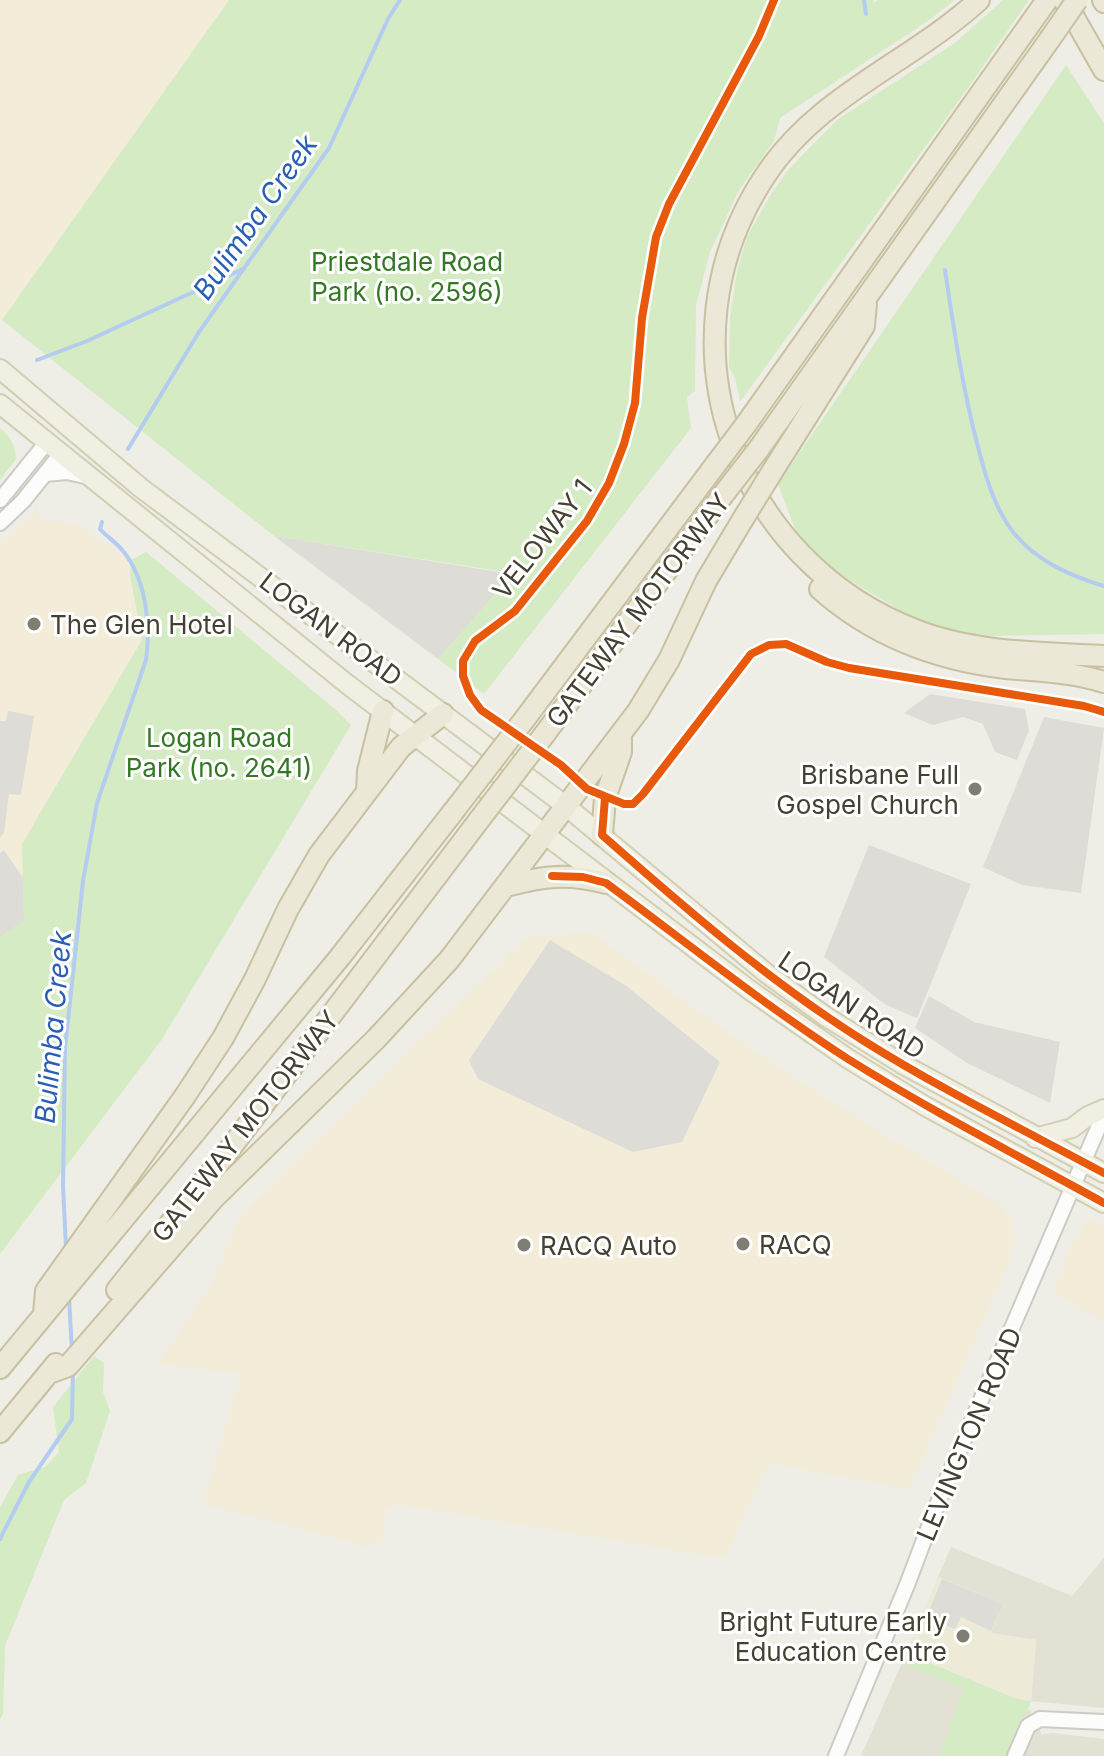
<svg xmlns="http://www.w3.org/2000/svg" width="1104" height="1756" viewBox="0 0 1104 1756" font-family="Inter,sans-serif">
	<rect width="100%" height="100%" fill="#eeede6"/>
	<path fill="#e3e1d3" d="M951,1547L1072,1596L1104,1558V1708L1031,1701L1036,1640L990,1633L1003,1604L938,1577Z
		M902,1663L1012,1708L1030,1710L1042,1735L1051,1733L1104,1739V1756H861Z"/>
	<path fill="#f2ecd8" d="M0,0H229L2,320L0,317Z
		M37,507L38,516L43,520L76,524L127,559L142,640L22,844L24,921L0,937V544L32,515Z
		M592,933L743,1044L844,1110L997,1203L1013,1221V1253L909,1489L768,1463L725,1558L397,1504L386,1510L381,1541L366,1546L203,1503L241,1374L158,1363L212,1283L239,1217L526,938Z
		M1090,1218L1104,1227V1321L1053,1292L1071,1245Z"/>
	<path fill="#edebd7" d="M938,1577L1003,1604L991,1633L1036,1640L1031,1701L1017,1699L906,1653Z"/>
	<path fill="#d5ebc4" d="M229,0H874L873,3L879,0H955L928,21L780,118L774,141L739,190L710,252L696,305L695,391L687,397L691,428L484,694L438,659L511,573L274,536L2,320Z
		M1003,0H1029L968,88L740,402L735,378L729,367L730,317L737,272L747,237L771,194L789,169L837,120L956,42Z
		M1066,65L1104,123V634L985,636L942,629L908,615L831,569L800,542L778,484Z
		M0,428C11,437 15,445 16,459L0,480Z
		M146,552L335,709L351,725L162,1039L0,1254V937L24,921L22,844L142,640L130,575L131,560Z
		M94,1356L104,1363L103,1392L110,1411L86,1483L64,1500L5,1646L3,1714L0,1719V1507L18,1475L45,1467L59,1452L53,1407Z
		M906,1653L1017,1699L1031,1701C1029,1711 1011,1743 1005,1756H939L964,1689L902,1663Z"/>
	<path fill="#dddcd6" d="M274,536L512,574L438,659Z
		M930,694L1025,709L1029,730L1017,760L995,752L983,724L963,717L933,725L904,713Z
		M8,711L34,716L21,795L9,794L4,832L0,838V721H6Z
		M1044,717L1104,728L1081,893L1022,885L983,867Z
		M869,845L971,884L917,1018L886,1005L824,957Z
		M4,850L23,878L24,921L0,937V853Z
		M550,940L625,985L720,1062L682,1142L633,1152L478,1079L469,1060Z
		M929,996L974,1022L1060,1042L1050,1103L967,1063L915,1028Z
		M942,1579L1003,1604L991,1631L961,1617L955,1629L945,1625L942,1630L924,1623Z"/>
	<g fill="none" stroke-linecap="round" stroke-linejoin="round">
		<path stroke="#b4ccef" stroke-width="4" d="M864,0L866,14
			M945,270C954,331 963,391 979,451C986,477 993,502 1008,525C1030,558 1067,575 1104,586
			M37,360L87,341L243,269
			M128,449L199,332L329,148L388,19L400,0
			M66,1248L63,1186L65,1048L83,881L97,803L146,660C151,625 146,579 123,551C116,542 107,537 100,529L102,522
			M69,1297L72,1352
			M0,1539L29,1482L72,1419L73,1369"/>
		<defs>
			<path id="minor" d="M45,474L67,472L89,477
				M0,500L47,442
				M0,523L23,501L61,454
				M836,1756L907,1585L947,1479L1104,1114
				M1015,1756L1028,1726L1040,1719L1104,1722"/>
			<path id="major" d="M0,369L141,488L566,806L766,973L825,1016L902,1064L1104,1173
				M0,404L347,684L751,991L847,1058L925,1106L1104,1203
				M1035,1138L1072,1128L1088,1116L1104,1109"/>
			<path id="highway" d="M979,0C910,63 818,95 765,176C655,342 734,562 918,631C976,653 1043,653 1104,656
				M1064,0L1104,70
				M1103,0L1104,2
				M747,423L1047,0
				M758,450L1050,39
				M772,472L864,326L866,304
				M820,589C873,636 937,660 1006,668C1038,671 1073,672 1104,682
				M524,720L716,464
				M544,735L726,491
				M367,791L368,771L383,711
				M602,835L605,798L621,752V739
				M506,886C544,876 567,873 606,883
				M117,1290L229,1150L473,828
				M44,1314L46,1291L185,1096L223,1038L255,979L288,909L319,855L401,747L443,714
				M0,1368L340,957L453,812
				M49,1373L68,1366L214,1198L376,1039L449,960L638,711L669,660L706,581L743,519
				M0,1432L56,1364"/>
		</defs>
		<use href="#minor" stroke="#cccbc4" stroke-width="18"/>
		<use href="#major" stroke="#d1ceb2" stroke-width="22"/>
		<use href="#highway" stroke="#c8c0a0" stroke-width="24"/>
		<use href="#minor" stroke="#fcfcfb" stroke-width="14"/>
		<use href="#major" stroke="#f0efe2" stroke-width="18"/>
		<use href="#highway" stroke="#ebe8d7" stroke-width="20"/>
		<defs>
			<path id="highway-bridge" d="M1050,39L1077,0
				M716,464L747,423
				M726,491L758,450
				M743,519L772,472
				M453,812L524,720
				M473,828L544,735"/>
		</defs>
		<use href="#highway-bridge" stroke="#c8c0a0" stroke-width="24" stroke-linecap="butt"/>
		<use href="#highway-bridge" stroke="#ebe8d7" stroke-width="20"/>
		<defs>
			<path id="cycleway" d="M774,0L759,36L669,204L656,237L642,318L635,403L624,444L609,483L587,521L515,611L475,641L463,661V676L470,695L481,710L561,765L587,789L624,804H633L643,794L751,654L769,645L786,644L827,662L849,668L1084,706L1104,712
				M605,798L602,835C685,908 770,982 864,1041C942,1090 1024,1130 1104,1173
				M552,876L583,877L606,883C686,942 764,1005 848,1059C933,1112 1017,1155 1104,1203"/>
		</defs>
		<use href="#cycleway" stroke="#fff" stroke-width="13"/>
		<use href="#cycleway" stroke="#e8590c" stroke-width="8"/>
	</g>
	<g fill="#807d72" stroke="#fff" stroke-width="3">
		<circle cx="34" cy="624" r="8"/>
		<circle cx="975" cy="789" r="8"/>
		<circle cx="743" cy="1244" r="8"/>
		<circle cx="524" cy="1245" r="8"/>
		<circle cx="963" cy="1636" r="8"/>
	</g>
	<g text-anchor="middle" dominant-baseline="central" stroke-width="6" stroke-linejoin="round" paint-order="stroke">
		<g font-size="26" fill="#347724" stroke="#fff">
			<text x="407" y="261">Priestdale Road<tspan x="407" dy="30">Park (no. 2596)</tspan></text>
			<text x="219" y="737">Logan Road<tspan x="219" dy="30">Park (no. 2641)</tspan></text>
		</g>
		<g font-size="26" fill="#444133" stroke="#fff">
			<text transform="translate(542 539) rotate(-52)">VELOWAY 1</text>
			<text transform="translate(638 610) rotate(-53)">GATEWAY MOTORWAY</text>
			<text transform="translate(331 629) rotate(37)">LOGAN ROAD</text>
			<text transform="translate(852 1005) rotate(34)">LOGAN ROAD</text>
			<text transform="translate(245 1126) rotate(-52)">GATEWAY MOTORWAY</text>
			<text transform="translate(969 1434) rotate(-67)">LEVINGTON ROAD</text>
		</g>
		<g font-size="26" fill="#444133" stroke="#fff" text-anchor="start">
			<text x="50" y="624">The Glen Hotel</text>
			<text x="959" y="774" text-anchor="end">Brisbane Full<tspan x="959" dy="30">Gospel Church</tspan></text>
			<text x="759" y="1244">RACQ</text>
			<text x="540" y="1245">RACQ Auto</text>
			<text x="947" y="1621" text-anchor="end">Bright Future Early<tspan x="947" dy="30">Education Centre</tspan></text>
		</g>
		<g font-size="28" font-style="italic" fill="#285eb3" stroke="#fff">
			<text transform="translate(255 217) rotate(-55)">Bulimba Creek</text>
			<text transform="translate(53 1027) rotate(-85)">Bulimba Creek</text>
		</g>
	</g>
</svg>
